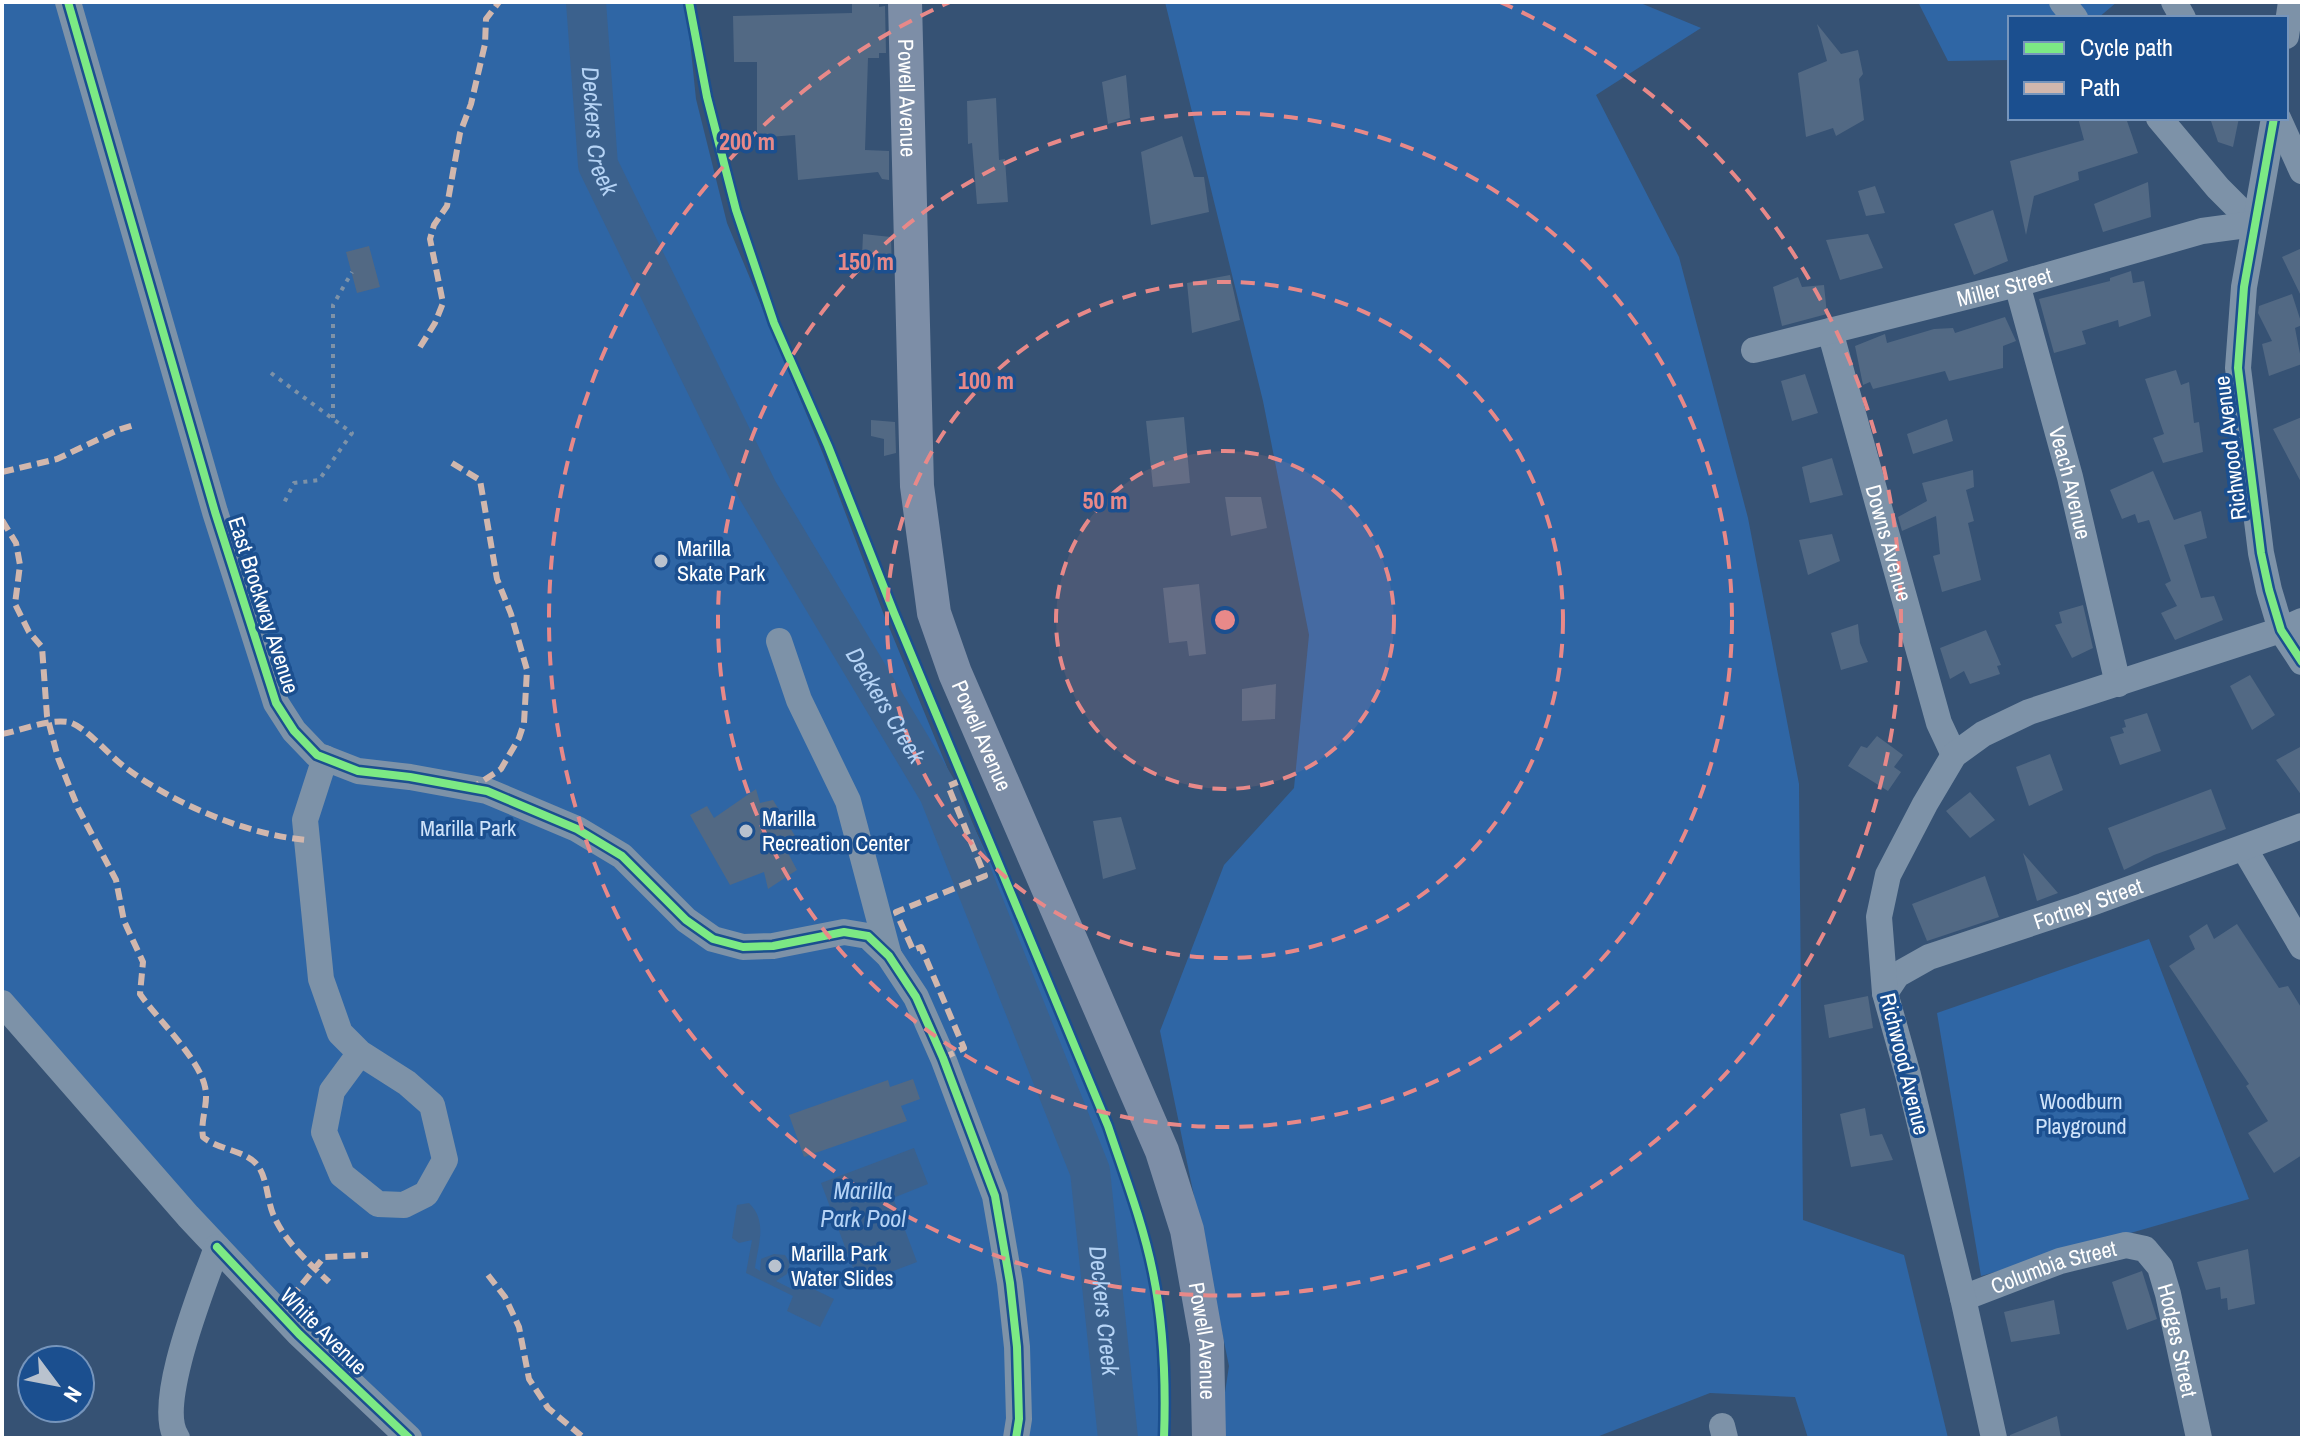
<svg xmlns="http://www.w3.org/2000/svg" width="2304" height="1440" viewBox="0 0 2304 1440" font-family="'Archivo Narrow',sans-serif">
	<rect width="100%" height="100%" fill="#365274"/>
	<path fill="#2f66a5" d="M2,2H686L696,99L727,223L823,454L884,615L954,784L1053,997L1108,1126L1131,1195L1153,1273L1166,1377L1164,1438H409L2,1003Z
		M1165,2H1638L1701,28L1596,95L1679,257L1748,518L1799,784L1803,1220L1904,1255L1948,1438H1808L1795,1397L1710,1393L1594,1438H1218L1229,1366L1160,1031L1224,865L1294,788L1309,635L1263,401Z
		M1918,2H2117L2098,18H2010V60L1948,61Z
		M2149,939L2249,1199L1981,1276L1937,1013Z"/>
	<path fill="#3b618d" d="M914,1148L928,1184L893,1198L917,1262L859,1284L821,1183Z
		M749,1203C768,1221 758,1245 755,1268L760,1271L761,1259L774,1254L785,1255L790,1263L787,1274L776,1281L794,1290L799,1282L834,1299L820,1327L787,1311L793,1296L746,1273L752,1240L739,1243L732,1238L737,1205Z"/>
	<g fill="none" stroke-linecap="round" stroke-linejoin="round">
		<path stroke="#3b618d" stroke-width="40" id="s1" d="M586,2L598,165L758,491L939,793L1090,1171L1118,1438"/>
	</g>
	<path fill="#526984" d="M852,3H879V7L885,6L886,53H879V58H868L865,150L889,151V180L882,179L878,172L798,180L795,135L757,138V62H734L733,16L852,13Z
		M1817,24L1841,54L1858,50L1863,74L1859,79L1864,120L1836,136L1833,128L1806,137L1798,73L1827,61Z
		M1126,75L1130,118L1108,124L1102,82Z
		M996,98L999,160L1005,159L1008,202L977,204L972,143L968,144L967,101Z
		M2078,118H2126L2138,153L2078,172L2079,180L2034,196L2026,235L2010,161L2084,140Z
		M2210,118H2239L2233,147L2218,142Z
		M1182,136L1194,177H1204L1209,212L1151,225L1141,152Z
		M2148,182L2151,217L2103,232L2094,204Z
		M1875,186L1885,213L1866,216L1858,191Z
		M1993,210L2008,261L1974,275L1954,224Z
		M863,234L891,237L892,271L871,270L873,258L862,257Z
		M1868,234L1883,268L1840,280L1826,240Z
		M369,246L380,287L357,293L346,252Z
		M2302,248V298L2282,257Z
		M2131,271L2133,283L2144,281L2151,316L2119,327L2118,320L2082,331L2086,344L2054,353L2039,299L2110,281V278Z
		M1230,275L1240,320L1192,333L1187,283Z
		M1798,277L1802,287L1824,285L1827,314L1782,326L1773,287Z
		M2292,294L2302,325L2295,328L2302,364L2269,376L2262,344L2272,341L2258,313L2259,306Z
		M2005,317L2016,341L2003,346V368L1949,381L1945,371L1873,389L1870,382L1863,385L1855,346L1885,334L1887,343L1934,329L1953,328L1955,333Z
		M2176,370L2181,385L2189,382L2194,423L2199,422L2203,452L2163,463L2153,438L2164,434L2145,379Z
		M1805,374L1818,413L1792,421L1781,381Z
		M1184,417L1190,483L1153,487L1146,421Z
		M2302,417V484L2273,429Z
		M1947,419L1953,441L1913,454L1907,434Z
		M871,420L895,422L896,453L884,456V439L871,436Z
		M1832,458L1843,495L1810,503L1802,467Z
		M1973,470L1974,487L1966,490L1974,521L1968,523L1981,580L1942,592L1933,556L1940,554L1936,516L1902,531L1898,517L1927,501L1922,483Z
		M2153,471L2174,520L2201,511L2207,538L2184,545L2201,598L2214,596L2223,620L2175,640L2161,613L2177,606L2165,584L2171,581L2149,520L2138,523L2135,514L2122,519L2110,490Z
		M1225,497H1261L1267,528L1231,536Z
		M1832,534L1840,561L1808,575L1799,540Z
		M1199,584L1206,654L1189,656L1187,641L1169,643L1163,588Z
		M2083,605L2093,648L2072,658L2055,625L2062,623L2059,612Z
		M1858,624L1860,643L1868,662L1841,670L1831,633Z
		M1986,630L2001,665L1997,666L2000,674L1970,684L1964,671L1950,679L1940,648Z
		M2250,675L2275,715L2252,730L2230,686Z
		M1276,684L1275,719L1242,721V689Z
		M2147,713L2161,751L2120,765L2110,737L2124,733L2122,728L2126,727L2124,720Z
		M1877,736L1903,755L1894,767L1901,772L1888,791L1848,766L1861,746L1867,748Z
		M2302,746V796L2276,760Z
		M2050,754L2063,790L2029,806L2016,767Z
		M756,789L760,803L773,800L800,844L789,855L797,870L768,889L764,872L730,885L690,815L707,806L714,818Z
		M2211,789L2226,829L2154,855L2124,870L2108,828Z
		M1970,792L1995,820L1970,838L1946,811Z
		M1121,817L1136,869L1103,879L1093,821Z
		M2023,853L2058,893L2037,901Z
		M1985,876L1999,917L1927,941L1912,904Z
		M2207,924L2214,939L2237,924L2279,988L2288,986L2302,1009V1155L2274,1173L2248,1133L2268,1121L2246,1086L2249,1084L2169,966L2195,949L2189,936Z
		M1868,996L1873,1028L1829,1038L1824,1005Z
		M913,1079L920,1099L901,1106L907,1121L804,1157L789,1115L888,1080L890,1087Z
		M1865,1108L1870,1136L1882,1134L1893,1160L1851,1167L1840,1114Z
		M2248,1249L2255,1304L2228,1310L2227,1298L2221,1299L2220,1287L2206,1290L2197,1262Z
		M2142,1271L2157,1319L2127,1330L2112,1282Z
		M2054,1300L2060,1334L2011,1342L2004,1312Z
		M2057,1416L2061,1438H2010V1435Z"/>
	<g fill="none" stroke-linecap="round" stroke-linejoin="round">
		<path stroke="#7d92a8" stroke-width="4" stroke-dasharray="4 6" stroke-linecap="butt" d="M271,373L352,433L319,480L294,483L283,505
			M333,418V305L352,272"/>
		<g stroke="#7d92a8" stroke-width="26">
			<path d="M68,2L215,512L276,703L294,731L317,755L358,771L410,777L487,791L577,829L622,856L686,920L713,939L743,947L773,946L844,932L868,936L889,956L916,997L943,1058L995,1196L1010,1283L1017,1347L1019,1419L1016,1438"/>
			<path d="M2062,2L2075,18"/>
			<path d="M2174,2L2183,18"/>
			<path d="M2286,36L2291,2"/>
			<path d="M2159,118L2218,188L2254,224"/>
			<path d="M2274,118L2244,287L2238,368L2261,553L2269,590L2281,630L2302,662"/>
			<path d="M2278,118L2302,171"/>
			<path id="s2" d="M2017,284L2070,477L2118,684"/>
			<path id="s3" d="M1830,331L1939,723L1954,755"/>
			<path id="s4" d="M1754,350L2017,284L2202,231L2254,224"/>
			<path d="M779,641L799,700L848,801L889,956"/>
			<path d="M325,758L305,820L321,979L340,1033L360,1053L407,1083L432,1105L445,1160L426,1194L404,1205L378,1204L342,1175L324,1132L332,1091L360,1053"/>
			<path d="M2244,848L2302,947"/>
			<path id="s5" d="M1885,993L1897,975L1929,957L2083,906L2302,826"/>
			<path d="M2,1003L188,1216L299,1334L409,1438"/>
			<path id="s6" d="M1963,1298L2060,1261L2126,1245L2145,1249L2160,1267L2168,1294L2199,1438"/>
			<path d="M1722,1426L1725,1438"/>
			<path d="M177,1438C154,1405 204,1285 217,1247"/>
			<path d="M1994,1438L1963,1298L1908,1075L1885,993L1879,917L1888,875L1925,804L1954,755L1983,734L2029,712L2281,630L2302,621"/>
		</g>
		<path stroke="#7d8ea7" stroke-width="34" id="s7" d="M905,2L917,486L934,613L955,673L1162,1151L1187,1230L1207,1343L1209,1438"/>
		<path stroke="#d1b7ad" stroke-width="6" stroke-dasharray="12 6" stroke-linecap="butt" d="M420,347L435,323L443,303L430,239L434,225L447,206L460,133L471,104L485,44L486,19L499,2
			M452,463L480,480L497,579L511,614L527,670L524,723L519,738L501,769L472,788
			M2,472L57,459L118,430L137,424
			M2,520L16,543L20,565L15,604L29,632L42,647L47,716L58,758L78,808L116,880L124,921L143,962L140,994C158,1020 199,1058 205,1087C209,1104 200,1119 203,1137C218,1150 246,1150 258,1166C267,1178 267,1199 273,1214C284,1241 308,1262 329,1282
			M2,734C23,730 47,719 68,722C86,726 110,757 126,768C174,804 247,835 307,840
			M943,1058L964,1048L921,947L913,950L896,912L985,876L948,786L965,779
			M488,1275L505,1297L519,1327L529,1379L548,1408L584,1438
			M291,1298L324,1257L368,1255"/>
		<defs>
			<path id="cycleway" d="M68,2L215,512L276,703L294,731L317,755L358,771L410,777L487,791L577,829L622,856L686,920L713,939L743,947L773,946L844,932L868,936L889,956L916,997L943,1058L995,1196L1010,1283L1017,1347L1019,1419L1016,1438
				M689,2L707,97L736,210L774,323L828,446L894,613L1108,1126C1124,1174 1143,1223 1153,1273C1164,1327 1166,1383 1164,1438
				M2274,118L2244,287L2238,368L2261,553L2269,590L2281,630L2302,662
				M217,1247L299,1334L409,1438"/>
		</defs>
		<use href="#cycleway" stroke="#1b4f8f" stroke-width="13"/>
		<use href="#cycleway" stroke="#7ce984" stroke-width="8"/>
	</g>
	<circle cx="1225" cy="620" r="169" fill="#e88989" fill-opacity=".12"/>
	<g fill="none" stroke="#e88989" stroke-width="4" stroke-dasharray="14 10">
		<circle cx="1225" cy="620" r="169"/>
		<circle cx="1225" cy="620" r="338"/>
		<circle cx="1225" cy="620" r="507"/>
		<path d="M1500 2A676 676 0 1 1 950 2"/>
	</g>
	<g fill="#b9c2ce" stroke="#1b4f8f" stroke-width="3">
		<circle cx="661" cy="561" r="8"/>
		<circle cx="746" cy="831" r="8"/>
		<circle cx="775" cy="1266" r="8"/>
	</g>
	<g text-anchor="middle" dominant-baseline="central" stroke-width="7" stroke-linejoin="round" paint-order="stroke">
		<g font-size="22" fill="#fff" stroke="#1b4f8f">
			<text stroke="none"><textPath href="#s7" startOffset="96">Powell Avenue</textPath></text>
			<text stroke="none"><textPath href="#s4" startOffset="258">Miller Street</textPath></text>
			<text transform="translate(2230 448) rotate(-97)">Richwood Avenue</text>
			<text stroke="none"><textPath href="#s2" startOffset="206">Veach Avenue</textPath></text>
			<text stroke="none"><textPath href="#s3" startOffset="220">Downs Avenue</textPath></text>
			<text transform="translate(264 605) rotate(72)">East Brockway Avenue</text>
			<text stroke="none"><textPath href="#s7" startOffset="744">Powell Avenue</textPath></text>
			<text stroke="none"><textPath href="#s5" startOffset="226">Fortney Street</textPath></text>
			<text transform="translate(1905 1064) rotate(76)">Richwood Avenue</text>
			<text stroke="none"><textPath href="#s6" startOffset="96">Columbia Street</textPath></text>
			<text transform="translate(324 1331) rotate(45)">White Avenue</text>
			<text stroke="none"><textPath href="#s6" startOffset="290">Hodges Street</textPath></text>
			<text stroke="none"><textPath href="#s7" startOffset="1392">Powell Avenue</textPath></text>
		</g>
		<g font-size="22" fill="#fff" stroke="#1b4f8f" text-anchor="start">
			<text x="677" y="548">Marilla<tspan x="677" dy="25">Skate Park</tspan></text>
			<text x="762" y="818">Marilla<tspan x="762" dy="25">Recreation Center</tspan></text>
			<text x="791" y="1253">Marilla Park<tspan x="791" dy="25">Water Slides</tspan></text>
		</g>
		<g font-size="22" fill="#cfe3fa" stroke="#1b4f8f">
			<text x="468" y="828">Marilla Park</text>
			<text x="2081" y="1101">Woodburn<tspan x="2081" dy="25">Playground</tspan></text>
		</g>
		<g font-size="24" font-style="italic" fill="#b5d3f5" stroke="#1b4f8f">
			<text stroke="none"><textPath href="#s1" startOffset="130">Deckers Creek</textPath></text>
			<text stroke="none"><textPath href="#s1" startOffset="776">Deckers Creek</textPath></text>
			<text x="863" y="1190">Marilla<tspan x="863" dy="28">Park Pool</tspan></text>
			<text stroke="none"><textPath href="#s1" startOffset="1426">Deckers Creek</textPath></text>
		</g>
	</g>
	<circle cx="1225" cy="620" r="12" fill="#e88989" stroke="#1b4f8f" stroke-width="4"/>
	<g font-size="24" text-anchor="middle" font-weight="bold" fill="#e88989" stroke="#1b4f8f" stroke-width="7" stroke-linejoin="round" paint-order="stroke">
		<text x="747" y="150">200 m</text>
		<text x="866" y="270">150 m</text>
		<text x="986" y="389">100 m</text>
		<text x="1105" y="509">50 m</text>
	</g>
	<rect width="2304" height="1440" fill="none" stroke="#ffffff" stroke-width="8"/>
	<rect x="2008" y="16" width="280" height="104" fill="#1b4f8f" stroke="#7695bc" stroke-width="2"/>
	<rect x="2024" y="42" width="40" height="12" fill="#7ce984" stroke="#7695bc" stroke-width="2"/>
	<text x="2080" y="56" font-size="24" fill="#ffffff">Cycle path</text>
	<rect x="2024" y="82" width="40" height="12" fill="#d1b7ad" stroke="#7695bc" stroke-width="2"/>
	<text x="2080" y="96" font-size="24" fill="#ffffff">Path</text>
	<g transform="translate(56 1384) rotate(122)"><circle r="38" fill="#1b4f8f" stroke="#7695bc" stroke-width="2"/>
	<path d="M0-6L14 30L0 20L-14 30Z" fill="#b9c2ce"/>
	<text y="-12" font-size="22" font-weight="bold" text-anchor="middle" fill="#ffffff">N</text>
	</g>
</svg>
